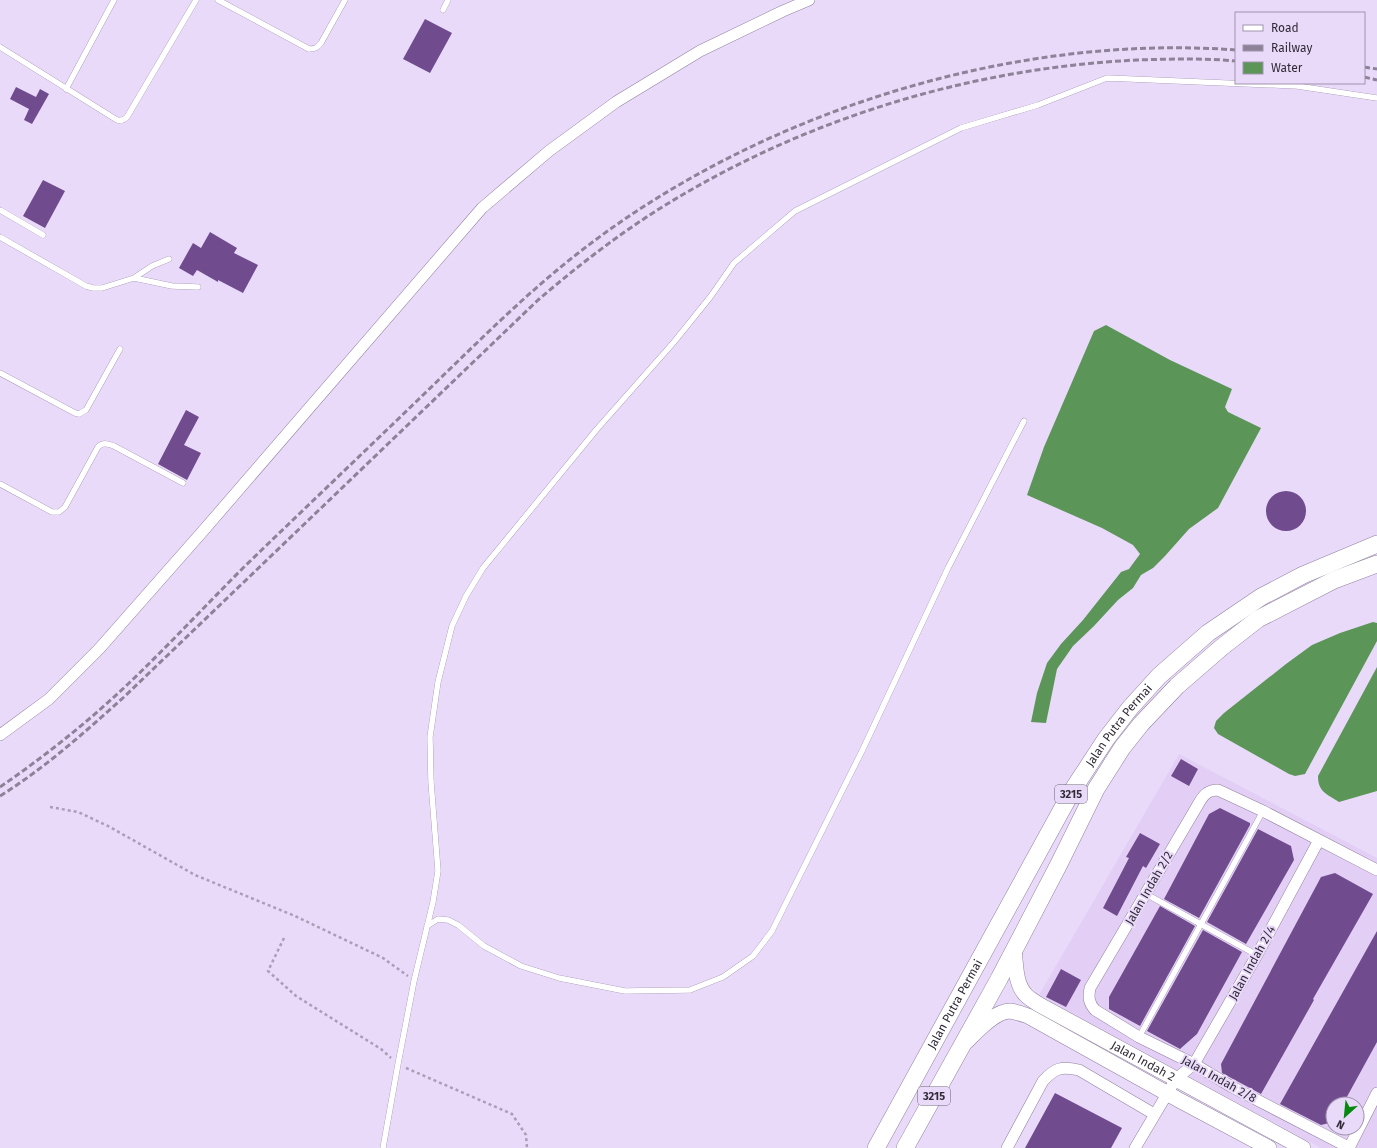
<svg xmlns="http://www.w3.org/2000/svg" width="1377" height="1148" viewBox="0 0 1377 1148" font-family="'Fira Sans',sans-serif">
	<rect width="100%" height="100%" fill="#eadafa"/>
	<path fill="#e3cff6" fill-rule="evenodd" d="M1179,754L1377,858V1148H1321L1039,995ZM1333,1104H1357V1128H1333Z"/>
	<path fill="#5b9558" d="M1106,325L1170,360L1232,389L1225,407L1228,412L1261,428L1218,508L1189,529L1165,556L1153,568L1141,575L1133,588L1118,600L1094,626L1073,646L1057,669L1046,723L1031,722L1037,693L1047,663L1061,644L1083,620L1121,572L1129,569L1140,554L1133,545L1102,528L1027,495L1044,447L1094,331Z
		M1373,622L1377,623V641L1305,774L1295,776L1289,774L1218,734L1214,728L1216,721L1224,713L1286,664L1312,645L1340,633Z
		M1377,667V791L1339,802C1327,794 1318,792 1318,776Z"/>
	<path fill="#704c8e" d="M425,19L452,33L430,73L403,59Z
		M16,87L36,97L40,89L49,94L32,124L24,120L29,109L10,99Z
		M43,180L65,191L45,228L23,216Z
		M210,232L237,248L234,253L258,265L243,293L218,280V282L197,270L193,276L179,268L193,243L201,248Z
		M186,410L199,417L184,445L201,453L187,480L158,464Z
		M1266 511a20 20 0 1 1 40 0a20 20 0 1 1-40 0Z
		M1181,759L1198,769L1189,786L1171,776Z
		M1220,808L1250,823V825L1199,918L1164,899L1209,814Z
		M1258,829L1291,846L1294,860L1246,944L1207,922Z
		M1140,833L1160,844L1146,868L1143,866L1117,916L1103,908L1129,858L1126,857Z
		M1335,873L1373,894L1313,999L1314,1000L1261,1094L1222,1073L1221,1064L1321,877Z
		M1160,906L1195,926L1140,1026L1109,1009V997Z
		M1203,930L1242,952L1197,1034L1180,1049L1147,1031Z
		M1377,931V1042L1343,1104H1333V1122L1321,1125L1280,1104Z
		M1061,969L1081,980L1066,1007L1046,997Z
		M1055,1093L1122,1128L1111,1148H1025Z"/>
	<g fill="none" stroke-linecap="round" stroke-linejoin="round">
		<defs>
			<path id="lane" d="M218,0L309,49C315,49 317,48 321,43L345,0
				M443,10L448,0
				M0,47L117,120C121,121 124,120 127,117L196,0
				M66,89L114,0
				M0,210L43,235
				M0,237L86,286L93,288H102L134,278L172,286L198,287
				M134,278L152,266L169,259
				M0,373L75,413L79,414L86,410L120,349
				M0,484L52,512H59L65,507L98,447C103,442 108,444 114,446L183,483
				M1146,894L1257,955
				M427,926L438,919L448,920L458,925L484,946L521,966L559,978L625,991L690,990L723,977L753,956L772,931L862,751L948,568L1024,421
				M1139,1037L1263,811
				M383,1148L398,1064L414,981L433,902L438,871L431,782L430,737L438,682L452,626L466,596L483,568L597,429L674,342L711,296L734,263L795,211L961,128L1038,105L1107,78L1297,86L1377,98"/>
			<path id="street" d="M0,735L49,699L99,649L203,531L482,208L549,151L616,102L700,51L783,11L809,0
				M1007,1148L1043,1081C1055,1068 1061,1066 1079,1070L1154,1114
				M1135,1148L1176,1079L1194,1064L1257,955L1319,840
				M1349,1148L1377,1093
				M1350,1148L1232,1087L1194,1064L1139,1037L1095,1010C1089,1003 1088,998 1090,988L1196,808C1202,798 1205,790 1218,790L1263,811L1377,870"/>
			<g id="secondary">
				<path id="s1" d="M1014,950C1016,964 1015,983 1025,994C1028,998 1034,1001 1038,1004L1303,1148"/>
				<path d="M967,1041C977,1031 995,1011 1010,1011C1016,1012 1022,1014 1028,1016L1179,1100L1269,1148"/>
			</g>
			<g id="primary">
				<path id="s2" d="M876,1148L1072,791L1106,739L1130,708L1159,676L1208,633L1261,597L1303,575L1377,544"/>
				<path d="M905,1148L999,979L1059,864L1096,789L1122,748L1141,724L1177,686L1222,647L1258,619L1334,580L1377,564"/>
			</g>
		</defs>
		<use href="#lane" stroke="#90819e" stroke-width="6"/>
		<use href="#street" stroke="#90819e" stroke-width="12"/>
		<use href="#secondary" stroke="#90819e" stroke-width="16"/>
		<use href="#primary" stroke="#90819e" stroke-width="18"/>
		<path stroke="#aa9eb7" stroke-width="2.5" stroke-dasharray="3 3" stroke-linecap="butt" d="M50,807L78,812L108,826L195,875L295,916L383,958L408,976
			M284,938L268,971L296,996L381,1049L391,1058
			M406,1068L512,1114L526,1135L527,1148"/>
		<use href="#lane" stroke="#fff" stroke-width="5.5"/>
		<use href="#street" stroke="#fff" stroke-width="11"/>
		<use href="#secondary" stroke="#fff" stroke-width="15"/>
		<use href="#primary" stroke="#fff" stroke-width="17"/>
		<path stroke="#8d8298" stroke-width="3" stroke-dasharray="6 3" stroke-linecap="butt" d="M1364,67L1377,69
			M1364,77L1377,80
			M0,787C45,756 88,722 128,684C168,646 205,606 244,567C303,510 363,453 422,396C473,347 522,297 577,254C755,114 1009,33 1236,50
			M0,796C45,768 85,732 124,697L538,300C580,264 624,230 672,201C813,116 974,68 1137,60C1170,59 1203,58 1236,61"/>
	</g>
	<g text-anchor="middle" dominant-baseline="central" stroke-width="4" stroke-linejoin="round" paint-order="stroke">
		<g fill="#eadafa" stroke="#686072" stroke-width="1">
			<rect x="1055" y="785" width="32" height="18" rx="3"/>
			<rect x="918" y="1087" width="32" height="18" rx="3"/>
		</g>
		<g font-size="11" font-weight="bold" fill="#312b37">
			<text x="1071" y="794">3215</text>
			<text x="934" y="1096">3215</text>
		</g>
		<g font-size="12" fill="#312b37" stroke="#eadafa">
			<text stroke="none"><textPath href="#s2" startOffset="488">Jalan Putra Permai</textPath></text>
			<text transform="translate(1149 888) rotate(-60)">Jalan Indah 2/2</text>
			<text transform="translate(1252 963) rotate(-61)">Jalan Indah 2/4</text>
			<text stroke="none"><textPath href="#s2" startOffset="164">Jalan Putra Permai</textPath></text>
			<text stroke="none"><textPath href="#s1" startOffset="182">Jalan Indah 2</textPath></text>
			<text transform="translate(1219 1079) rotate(29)">Jalan Indah 2/8</text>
		</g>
	</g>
	<rect x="1235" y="12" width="130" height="72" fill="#eadafa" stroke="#a094ac"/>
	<rect x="1243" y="25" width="20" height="6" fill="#ffffff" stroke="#a094ac"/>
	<text x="1271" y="32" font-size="12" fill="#312b37">Road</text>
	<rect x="1243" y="45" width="20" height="6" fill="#8d8298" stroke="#a094ac"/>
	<text x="1271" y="52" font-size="12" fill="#312b37">Railway</text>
	<rect x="1243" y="62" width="20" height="12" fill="#5b9558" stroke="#a094ac"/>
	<text x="1271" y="72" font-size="12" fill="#312b37">Water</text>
	<g transform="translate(1345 1116) rotate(207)"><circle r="19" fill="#eadafa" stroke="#a094ac"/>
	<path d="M0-3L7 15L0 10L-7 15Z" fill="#07880f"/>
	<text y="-6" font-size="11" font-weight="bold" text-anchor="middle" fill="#312b37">N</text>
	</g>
</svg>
